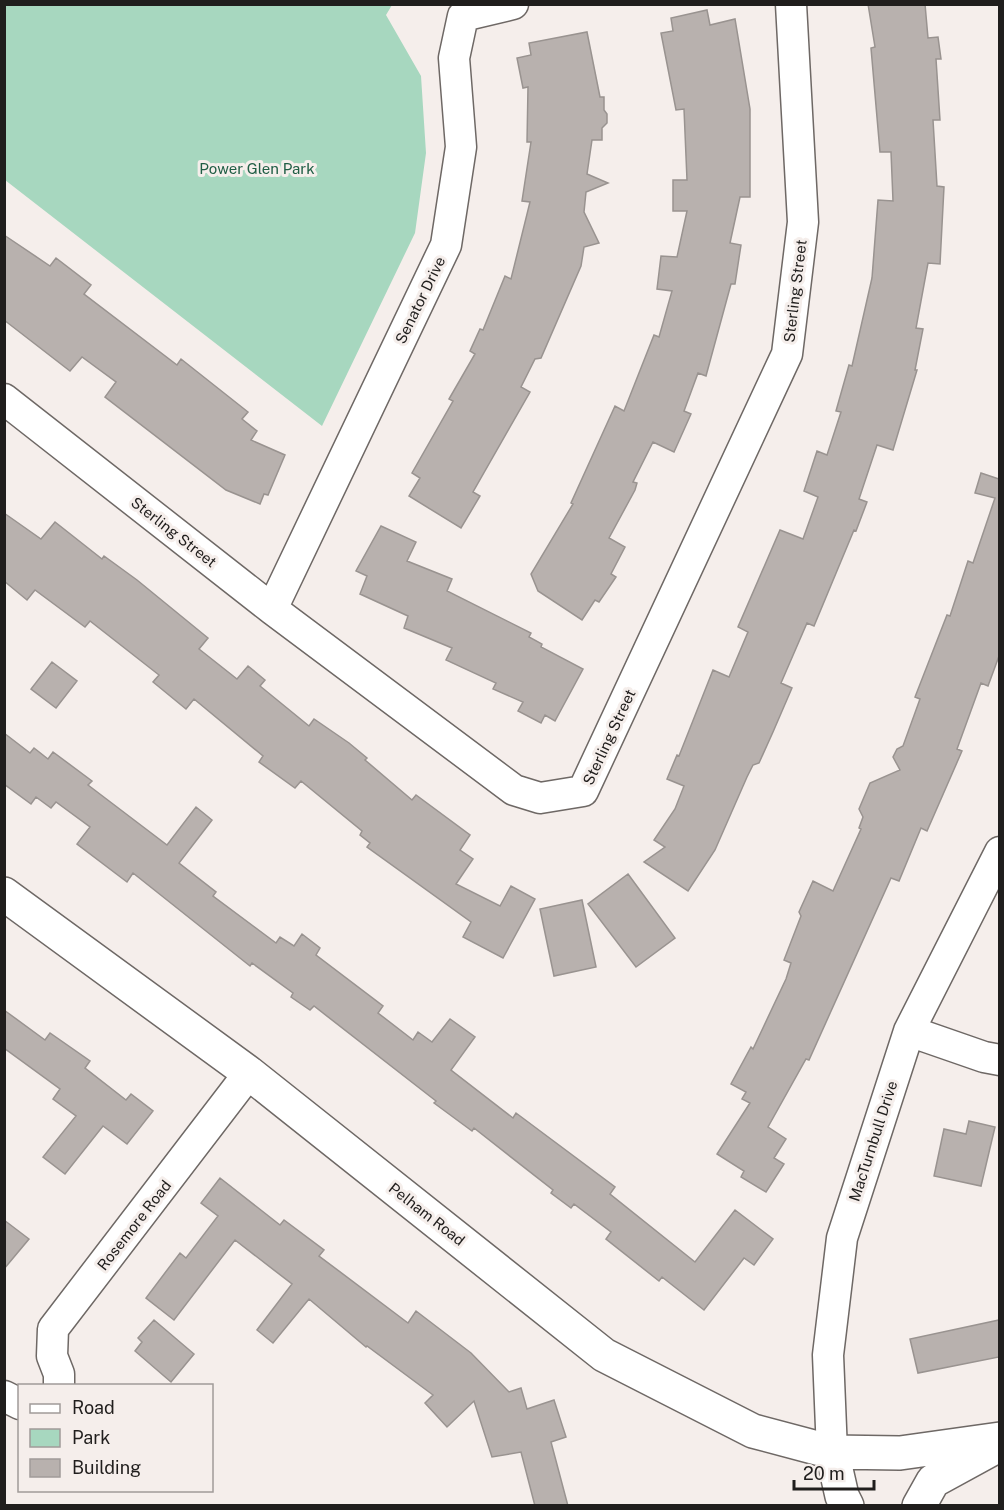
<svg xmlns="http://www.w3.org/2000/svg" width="1004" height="1510" viewBox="0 0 1004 1510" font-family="'Public Sans',sans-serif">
	<rect width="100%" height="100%" fill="#f5eeeb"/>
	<path fill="#a7d7bf" d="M4,5H392L386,15L421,76L426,153L415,233L322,426L5,180Z"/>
	<path fill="#b8b1ae" stroke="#999390" stroke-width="1.5" d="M868,4H925L928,38L938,37L941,59H936L940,120H933L937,186L944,187L940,264L928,263L916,328L923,329L915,370H917L893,450L877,445L859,499L867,502L856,531L854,530L814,626L807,623L781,683L792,688L773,732L759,763L753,765L747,777L715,850L688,891L644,862L665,847L654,840L675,809L684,786L667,779L677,755L679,756L713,670L729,677L748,632L738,627L780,530L803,539L818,497L804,491L817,451L827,455L841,412L836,411L849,365L852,366L872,278L878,200L893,201L891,152H880L871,48L875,47Z
		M707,10L710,25L735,19L750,109V197H740L730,243L741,245L735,284H731L706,376L698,373L684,411L691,414L674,452L653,442L633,482L637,483L635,490L609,538L625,547L611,574L616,577L599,602L595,600L582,620L538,591L531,574L573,504L571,503L615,406L624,411L654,335L659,337L672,291L657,289L661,256L677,257L687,211H673V180H687L684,109L676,110L661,33L673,31L671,18Z
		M587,32L600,97H604V110L607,114V123L602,128V140H592L587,174L608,183L586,192L584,212L599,243L584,247L581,266L541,358L535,359L521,387L530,392L473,492L480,496L461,528L409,496L420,478L412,473L453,401L449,399L475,354L470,351L480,329L483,330L505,276L511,279L530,202L522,201L531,142H527L528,87L523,88L517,58L531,55L529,43Z
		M4,235L50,266L56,258L91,285L84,294L177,365L181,359L248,412L242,419L257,431L251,440L285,455L268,495L264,494L260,504L226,490L105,397L116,382L82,357L70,371L4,320Z
		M981,473L999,479V656L988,686L981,683L957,749L962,751L927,831L921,828L899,881L891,878L809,1060L806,1059L768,1127L786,1139L774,1158L784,1164L766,1192L741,1177L744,1171L717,1154L750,1103L742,1099L746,1092L731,1084L751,1047L753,1049L786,979L791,963L784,960L801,916L799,912L813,881L833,891L861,829L859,828L863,817L859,809L870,783L900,770L893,757L897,749L903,746L920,699L915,697L947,615L950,616L968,561L973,563L995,498L975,493Z
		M4,513L41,539L55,522L102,559L104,556L137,580L208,638L199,649L237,679L248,666L265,680L260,686L309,726L314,719L349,743L367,758L365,760L412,800L416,795L470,835L460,850L473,859L456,884L500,906L511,886L535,899L503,958L463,937L471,922L367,847L370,843L360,835L362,831L301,781L295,788L259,762L263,756L194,699L186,709L153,682L159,675L90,621L85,627L35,590L27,600L4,581Z
		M381,526L416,542L407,561L452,579L447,591L531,633L529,637L542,644L541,647L583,669L555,721L545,715L541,723L518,711L523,702L493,689L496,683L446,660L452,648L404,628L408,616L360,594L367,576L356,571Z
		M52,662L77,681L56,708L31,689Z
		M4,733L30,753L34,748L48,759L53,752L92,781L88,785L167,845L196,807L212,820L179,863L216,892L213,896L276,943L280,937L294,946L302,934L320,948L316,955L383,1006L378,1013L413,1040L418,1032L432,1042L450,1019L475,1037L451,1070L513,1118L516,1113L615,1187L610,1194L695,1262L735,1210L773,1239L754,1265L744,1258L704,1310L662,1277L659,1281L606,1239L611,1232L574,1204L571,1208L551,1193L553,1190L474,1128L472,1131L434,1103L436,1101L314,1006L310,1010L291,997L293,993L252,963L250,966L133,873L127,882L77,844L90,827L56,802L51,808L36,797L31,804L4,784Z
		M628,874L675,938L636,967L588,904Z
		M582,900L596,967L554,976L540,909Z
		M4,1010L45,1040L50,1033L90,1061L85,1068L126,1100L131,1094L153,1111L127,1144L103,1126L65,1174L43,1157L76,1116L53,1099L60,1089L4,1048Z
		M969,1121L995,1127L981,1186L934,1176L944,1129L966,1134Z
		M220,1178L280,1225L284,1220L324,1250L319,1256L408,1323L416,1311L471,1353L509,1392L521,1388L527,1409L554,1400L566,1437L551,1442L568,1506H535L521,1452L492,1457L474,1401L447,1427L425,1403L433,1395L367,1346L366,1347L309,1299L273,1343L257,1330L292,1284L235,1240L174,1320L146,1298L180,1253L186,1258L218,1216L201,1203Z
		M4,1220L29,1239L4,1269Z
		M154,1320L194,1354L171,1382L135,1351L142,1342L138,1338Z
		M999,1320V1357L918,1373L910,1339Z"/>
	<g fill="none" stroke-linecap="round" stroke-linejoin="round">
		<defs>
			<path id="street" d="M4,399L272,609L514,790L540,798L583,791L787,354L803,222L791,4
				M272,609L446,245L461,147L454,58L463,16L513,4
				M909,1031L984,1057L1000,1060
				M59,1386V1374L52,1356L53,1329L249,1073
				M4,1396L20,1404
				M832,1452L828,1355L842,1238L909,1031L1000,852"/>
			<path id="secondary" d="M4,894L249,1073L604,1355L753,1431L832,1452L900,1453L1000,1439
				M832,1452L842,1496L847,1506
				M919,1506L933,1481L997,1446"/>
		</defs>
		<use href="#street" stroke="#6e6865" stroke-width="33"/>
		<use href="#secondary" stroke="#6e6865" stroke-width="36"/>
		<use href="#street" stroke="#fff" stroke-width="30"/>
		<use href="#secondary" stroke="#fff" stroke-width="33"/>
	</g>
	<g text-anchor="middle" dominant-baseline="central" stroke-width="6" stroke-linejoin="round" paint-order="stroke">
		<g font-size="15" fill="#205e45" stroke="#f5eeeb">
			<text x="257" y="168">Power Glen Park</text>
		</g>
		<g font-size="15" fill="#201e1d" stroke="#f5eeeb">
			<text transform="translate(795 291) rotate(-83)">Sterling Street</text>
			<text transform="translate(420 300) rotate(-64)">Senator Drive</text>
			<text transform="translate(174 532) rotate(38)">Sterling Street</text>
			<text transform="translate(609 737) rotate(-65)">Sterling Street</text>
			<text transform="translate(873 1141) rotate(-72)">MacTurnbull Drive</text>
			<text transform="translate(427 1214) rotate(38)">Pelham Road</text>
			<text transform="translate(134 1225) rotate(-52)">Rosemore Road</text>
		</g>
	</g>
	<rect width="1004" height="1510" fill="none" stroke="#201e1d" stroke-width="12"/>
	<rect x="18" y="1384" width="195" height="108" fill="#f5eeeb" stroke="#a09b99" stroke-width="1.5"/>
	<rect x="30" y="1404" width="30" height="9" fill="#ffffff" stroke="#a09b99" stroke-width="1.5"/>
	<text x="72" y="1414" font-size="18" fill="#201e1d">Road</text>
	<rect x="30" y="1429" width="30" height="18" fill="#a7d7bf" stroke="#a09b99" stroke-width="1.5"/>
	<text x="72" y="1444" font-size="18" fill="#201e1d">Park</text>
	<rect x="30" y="1459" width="30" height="18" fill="#b8b1ae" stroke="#a09b99" stroke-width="1.5"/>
	<text x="72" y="1474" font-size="18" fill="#201e1d">Building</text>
	<path d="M794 1480v9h80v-9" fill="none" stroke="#201e1d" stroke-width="3"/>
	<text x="803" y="1480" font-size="18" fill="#201e1d" stroke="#f5eeeb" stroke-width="4.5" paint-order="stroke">20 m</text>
</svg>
